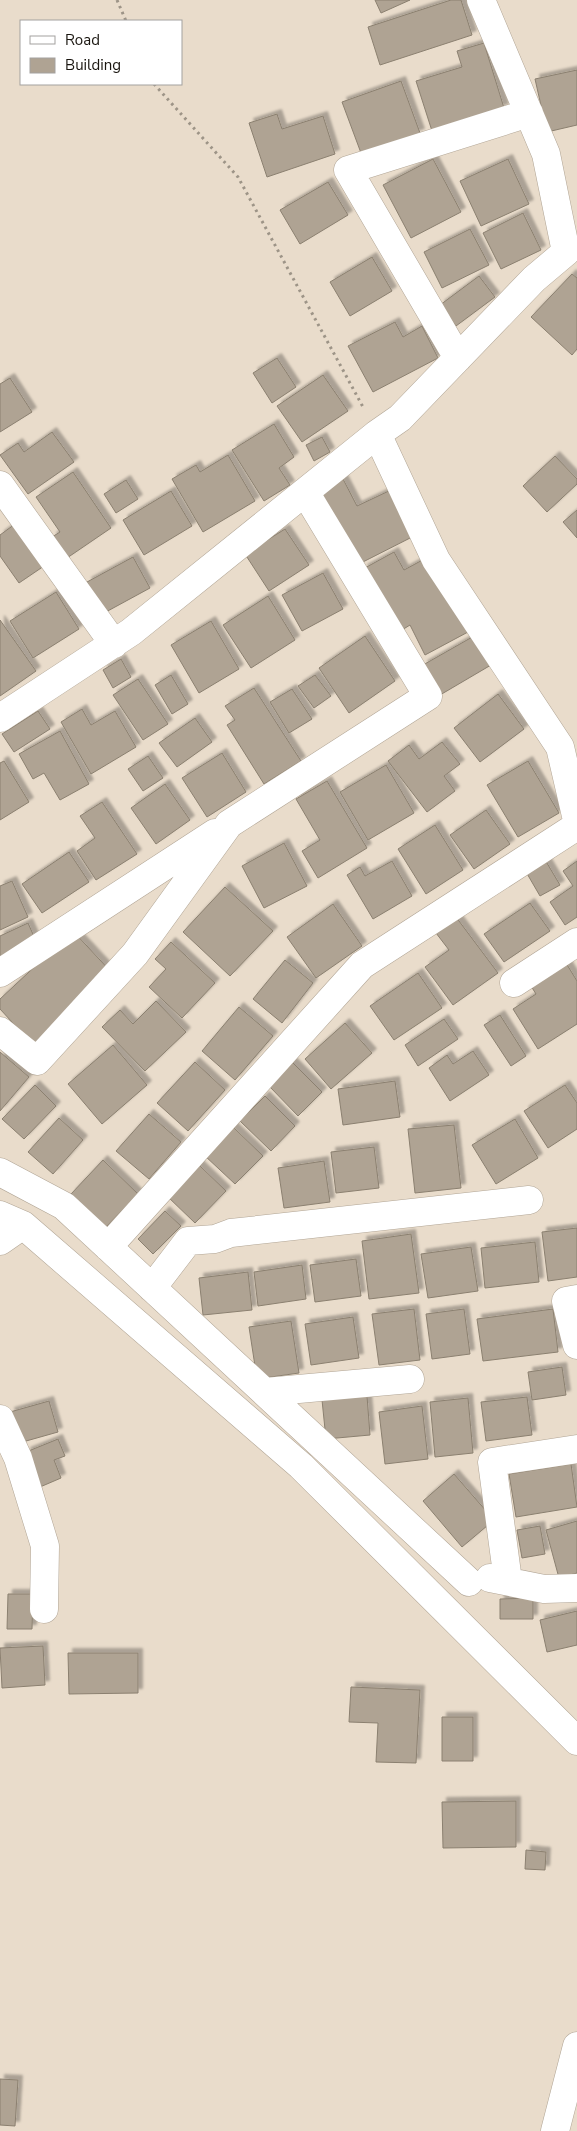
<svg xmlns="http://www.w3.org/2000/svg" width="577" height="2131" viewBox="0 0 577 2131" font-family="'Nunito Sans',sans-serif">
	<defs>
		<filter id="shadow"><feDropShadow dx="4.5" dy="-4.5" stdDeviation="1" flood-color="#0004"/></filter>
	</defs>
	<rect width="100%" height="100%" fill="#e9dccb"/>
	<path fill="#afa393" stroke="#8b8070" filter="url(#shadow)" d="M375,0H410L381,13Z
		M451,0H461L472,35L380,65L368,27Z
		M484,43L504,108L432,131L416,81L462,67L457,51Z
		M577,70V125L547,132L535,79Z
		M401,81L420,133L361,153L342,102Z
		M277,114L282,129L323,116L335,154L267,177L249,123Z
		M433,159L461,212L411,238L383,185Z
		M508,159L529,204L481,226L460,181Z
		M328,182L348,215L300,244L280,210Z
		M523,213L541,250L501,269L483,233Z
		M470,229L489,265L442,288L424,252Z
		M372,257L392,291L350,316L330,282Z
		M572,274L577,278V349L572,355L531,317Z
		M479,276L495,297L456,326L440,305Z
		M395,322L403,337L422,326L438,358L373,392L348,346Z
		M277,358L296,387L272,403L253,373Z
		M323,375L348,411L302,442L277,406Z
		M10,378L32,412L0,432V384Z
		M274,424L294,457L279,468L290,485L264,501L232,450Z
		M52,432L74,462L28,494L0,455L18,443L24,452Z
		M322,437L330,452L314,461L306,445Z
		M228,455L255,501L203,532L172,479L196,465L200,472Z
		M555,456L577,479V484L547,512L523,486Z
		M73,472L111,528L67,558L52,537L60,532L36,497Z
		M343,479L357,506L393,489L416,535L355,566L318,492Z
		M126,480L138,499L116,513L104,494Z
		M171,491L192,526L144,555L123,520Z
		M577,510V538L563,522Z
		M15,524L44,566L19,583L0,556V535Z
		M285,529L309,565L269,591L245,554Z
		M394,552L404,570L428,557L468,632L425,655L410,625L397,633L363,569Z
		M133,557L150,588L104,613L87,582Z
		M323,573L343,609L302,631L282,595Z
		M56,592L79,629L33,658L10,621Z
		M268,596L295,640L251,668L223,625Z
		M0,620L36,671L0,696Z
		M211,621L239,669L199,693L171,645Z
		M365,636L395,681L349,713L319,668Z
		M474,636L491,665L440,695L423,665Z
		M121,659L131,677L113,688L103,670Z
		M171,675L188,704L172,714L155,685Z
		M315,675L331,696L314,708L298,686Z
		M138,679L168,724L143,740L113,695Z
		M254,688L301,761L264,784L227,725L235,720L225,706Z
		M292,689L312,719L289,733L270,702Z
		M498,694L524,729L480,762L454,728Z
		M82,709L91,725L115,711L136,747L91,774L61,722Z
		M38,711L50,729L14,752L2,734Z
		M195,718L212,742L177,767L159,743Z
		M60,731L89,784L60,800L44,773L33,779L19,754Z
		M442,742L460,764L444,776L455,791L427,812L388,761L409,745L419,759Z
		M222,753L246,792L207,817L182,778Z
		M148,756L163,778L143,791L128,769Z
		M4,761L29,802L0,820V763Z
		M528,761L559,813L518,837L487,785Z
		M386,765L414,813L368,840L340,792Z
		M327,781L367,848L318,878L302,851L320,840L296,799Z
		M165,784L190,820L156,844L131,808Z
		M102,802L137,854L96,880L77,851L95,838L80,816Z
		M486,810L510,844L474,869L450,835Z
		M435,825L463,870L426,894L398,849Z
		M284,843L307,886L264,908L242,866Z
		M69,852L89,882L42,913L22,884Z
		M541,853L560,885L540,896L522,865Z
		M392,861L412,896L373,919L347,875L360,867L365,876Z
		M577,861V917L565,925L550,902L573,886L563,871Z
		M12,881L28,917L0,930V886Z
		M225,887L273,931L230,976L183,932Z
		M530,903L550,931L504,962L484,934Z
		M333,904L362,946L316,978L287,937Z
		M456,917L498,973L453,1005L425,967L449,950L436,933Z
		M28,923L36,941L0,958V936Z
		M73,931L113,974L35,1047L0,1009V999Z
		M171,942L215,983L182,1018L149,987L166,969L155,959Z
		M285,960L313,983L282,1023L253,999Z
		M566,963L577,981V1024L538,1049L513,1009L536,994L531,986Z
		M418,973L442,1008L394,1040L370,1006Z
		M156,1001L186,1032L145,1071L102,1027L120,1010L133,1024Z
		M239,1007L273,1036L235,1080L202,1051Z
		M500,1015L526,1056L511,1066L484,1025Z
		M444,1019L458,1039L418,1066L405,1045Z
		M345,1023L372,1053L331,1089L305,1059Z
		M113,1045L147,1085L102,1124L68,1084Z
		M473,1051L489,1075L450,1101L429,1068L447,1055L453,1064Z
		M0,1052L29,1077L0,1111Z
		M195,1062L225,1090L188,1131L157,1103Z
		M292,1062L322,1092L298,1116L269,1086Z
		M395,1081L400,1117L343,1125L338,1089Z
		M35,1085L56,1106L24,1139L2,1119Z
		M565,1085L577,1103V1129L548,1148L524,1111Z
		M265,1096L295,1126L271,1151L240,1121Z
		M149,1114L181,1142L149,1179L116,1151Z
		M59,1118L83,1140L53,1174L28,1152Z
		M515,1119L538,1158L496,1184L472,1145Z
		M454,1125L461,1188L415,1193L408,1129Z
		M232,1126L263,1156L235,1184L204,1155Z
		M374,1147L379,1188L336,1193L331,1152Z
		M103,1160L138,1194L106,1227L71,1194Z
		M324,1161L330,1202L284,1208L278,1168Z
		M198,1164L226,1191L195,1223L167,1196Z
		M165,1211L181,1226L153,1254L138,1239Z
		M577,1228V1277L548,1281L542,1232Z
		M411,1234L419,1293L369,1299L362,1241Z
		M535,1242L539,1282L485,1288L481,1248Z
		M471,1247L478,1291L428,1298L421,1254Z
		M356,1259L361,1296L315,1302L310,1265Z
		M302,1265L306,1299L258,1306L254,1272Z
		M248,1272L252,1310L203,1315L199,1278Z
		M414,1309L420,1360L379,1365L372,1314Z
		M464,1309L470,1354L432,1359L426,1314Z
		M553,1309L558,1352L483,1361L477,1319Z
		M353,1317L359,1358L311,1365L305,1324Z
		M291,1321L299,1373L257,1379L249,1327Z
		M562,1367L566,1395L532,1400L528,1372Z
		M367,1396L370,1435L326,1439L322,1400Z
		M527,1397L532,1435L486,1441L481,1402Z
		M468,1398L473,1453L435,1457L430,1402Z
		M49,1401L58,1432L19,1443L10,1412Z
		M422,1406L428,1459L385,1464L379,1412Z
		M58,1439L65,1456L54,1460L61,1478L40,1487L26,1452Z
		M571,1464L577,1507L516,1517L509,1474Z
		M454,1474L494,1520L462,1547L423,1501Z
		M577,1521V1573L559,1578L546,1530Z
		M540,1526L545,1554L522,1558L517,1530Z
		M8,1594H33L32,1629H7Z
		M533,1598V1619H500V1599Z
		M577,1611V1645L547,1652L540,1620Z
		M43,1646L45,1685L2,1688L0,1648Z
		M68,1653H138V1693L69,1694Z
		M351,1687L420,1690L416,1763L376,1762L378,1723L349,1722Z
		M442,1717H473V1761H442Z
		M516,1801V1847L443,1848L442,1802Z
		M526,1850L546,1852L545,1870L525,1869Z
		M0,2079L18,2080L15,2126L0,2125Z"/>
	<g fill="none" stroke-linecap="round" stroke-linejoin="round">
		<defs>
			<path id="minor" d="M458,358L348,170L529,113
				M377,434L436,560L560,747L577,820
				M0,485L114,644
				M0,718L131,632L377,434L400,418L534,279L566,252L546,154L481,0
				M0,973L215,833
				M514,983L577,942
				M0,1031L37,1061L135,954L229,824L428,696L305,492
				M0,1172L64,1206L469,1582
				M0,1215L23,1225L301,1466L577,1741
				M0,1241L23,1225
				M108,1247L362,965L577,826
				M152,1288L188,1241L215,1239L231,1233L529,1200
				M577,1299L566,1301L577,1345
				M265,1392L410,1379
				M0,1419L18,1458L45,1546L44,1609
				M490,1578L544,1589L577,1588
				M508,1581L492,1462L577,1449
				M555,2131L577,2046"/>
		</defs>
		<use href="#minor" stroke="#b1a595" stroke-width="29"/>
		<path stroke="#9d9487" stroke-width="3" stroke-dasharray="2.5 4" stroke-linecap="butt" d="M117,0L126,21
			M154,84L238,177L363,407"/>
		<use href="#minor" stroke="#fff" stroke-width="28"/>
	</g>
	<rect x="20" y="20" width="162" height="65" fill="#ffffff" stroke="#a3a19f"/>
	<rect x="30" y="36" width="25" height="8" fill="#ffffff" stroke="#a3a19f"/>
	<text x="65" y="45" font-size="15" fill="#19150f">Road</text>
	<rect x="30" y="58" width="25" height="15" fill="#afa393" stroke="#a3a19f"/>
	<text x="65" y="70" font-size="15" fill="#19150f">Building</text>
</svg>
